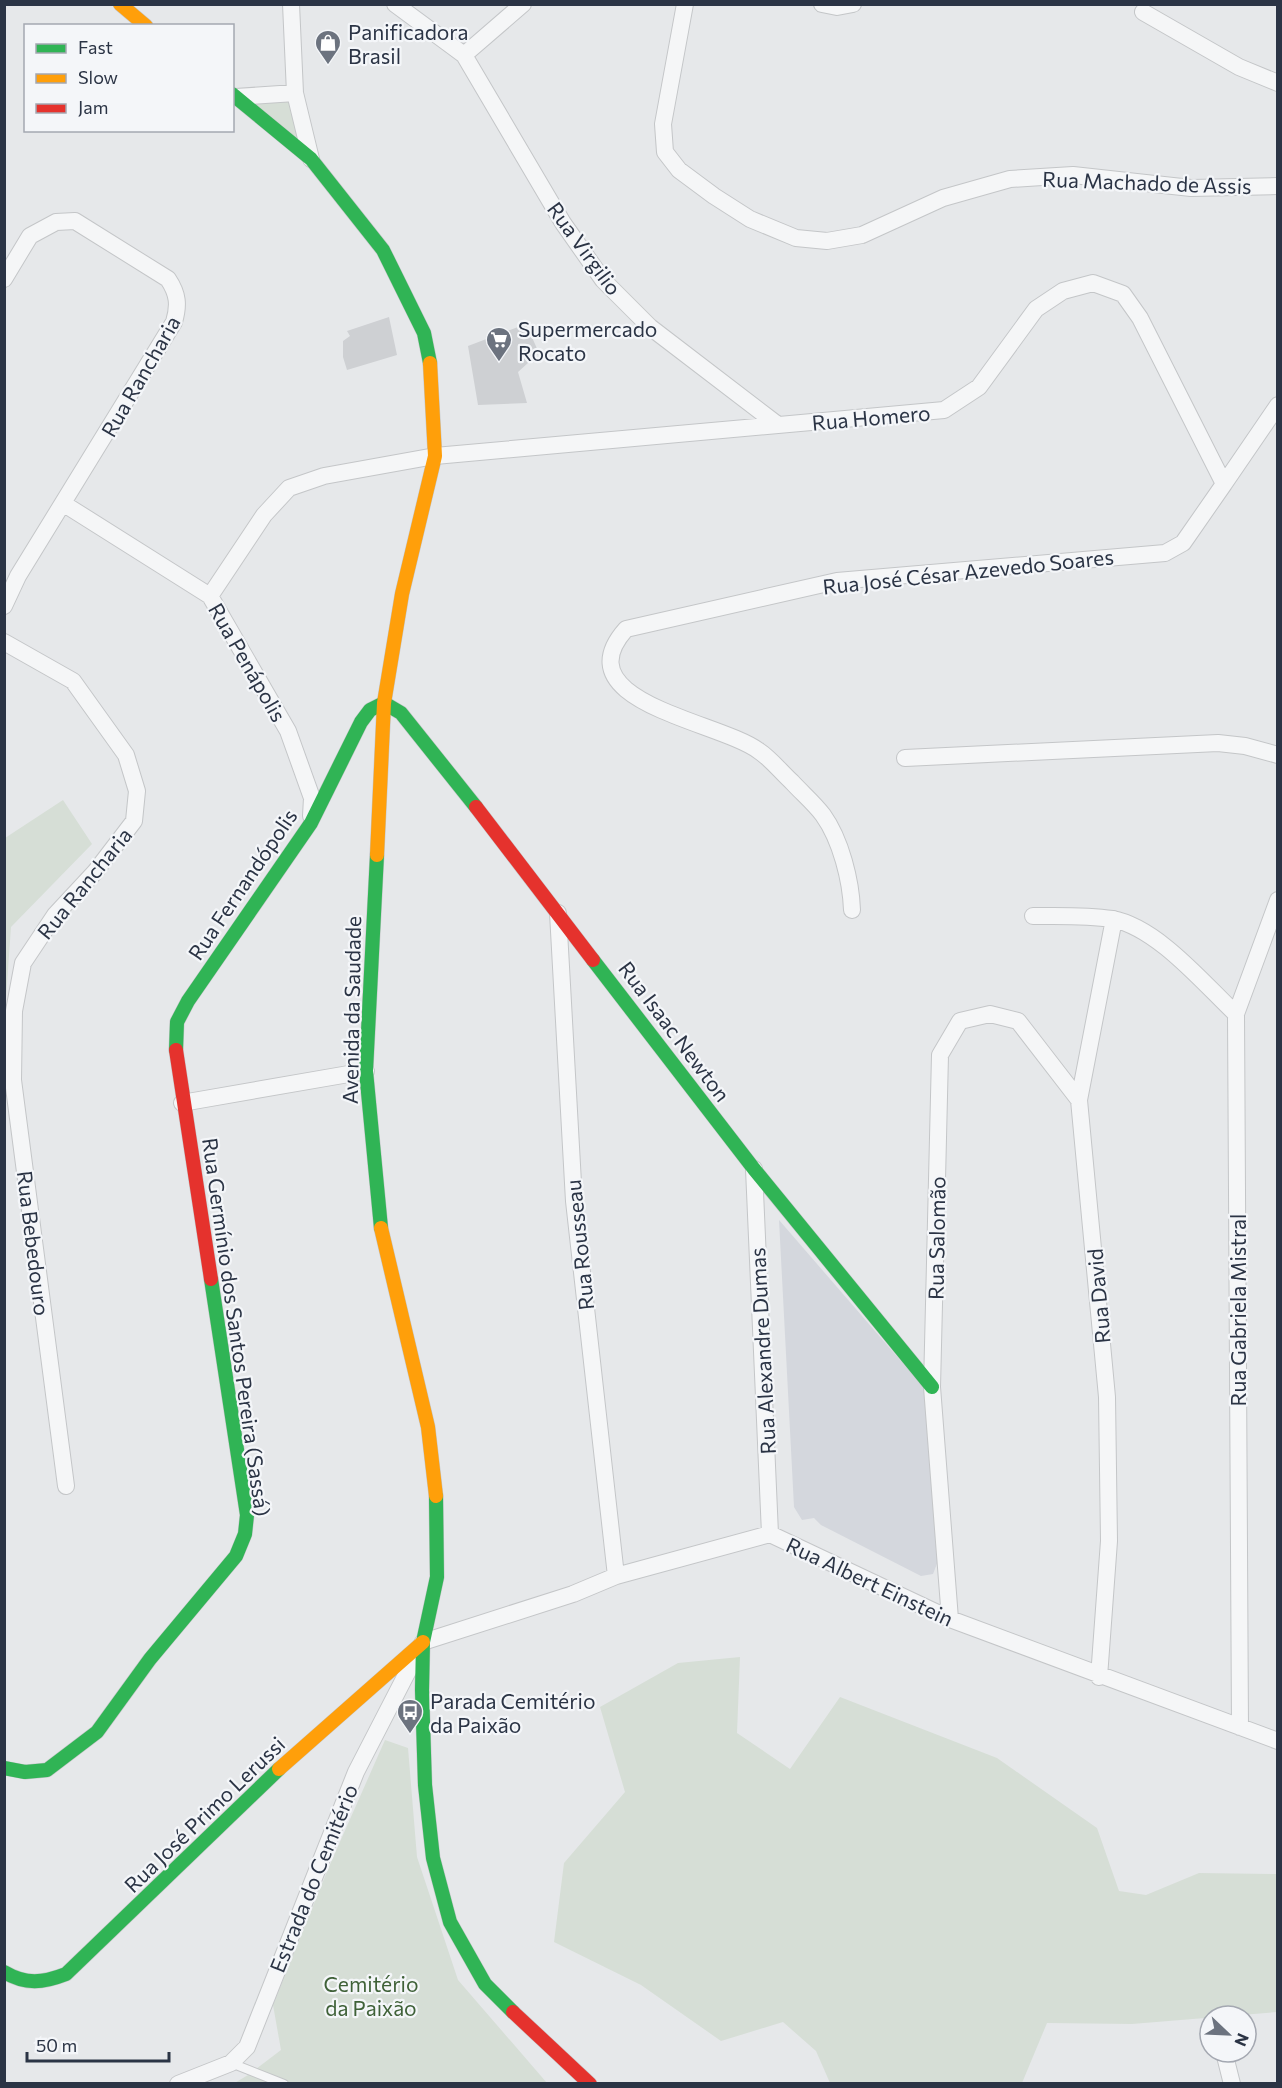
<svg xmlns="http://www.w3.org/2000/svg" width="1282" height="2088" viewBox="0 0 1282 2088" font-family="Commissioner,sans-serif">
	<rect width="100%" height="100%" fill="#e6e8ea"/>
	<path fill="#d4d7dd" d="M779,1220L926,1390L938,1561L933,1574L921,1576L821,1525L814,1518L802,1520L794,1507Z"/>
	<path fill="#d6ded6" d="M287,94L308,155L242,99Z
		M63,800L92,844L11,927L5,1012V838Z
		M740,1657L737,1733L790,1769L840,1697L997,1758L1097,1828L1119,1891L1146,1895L1199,1873L1276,1874L1277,2012L1132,2024L1047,2023L1022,2083H830L816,2051L783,2022L721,2041L641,1985L554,1942L564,1863L625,1792L600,1707L678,1663Z
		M385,1740L408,1748L417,1857L458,1980L547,2083L233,2084L248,2075L281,2050L273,2005L328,1869Z"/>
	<path fill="#ced0d3" d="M389,317L397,355L347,370L343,357V341L350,336L347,331Z
		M526,324L539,353L518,372L527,403L478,405L468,346Z"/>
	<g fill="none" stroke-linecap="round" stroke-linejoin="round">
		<defs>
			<path id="lane" d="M231,2063L284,2084"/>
			<path id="street" d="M291,4L295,93L311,159
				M395,4L464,55L563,223L603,280L650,327L778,425
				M685,4L663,124L665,152L679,170L714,196L750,219L796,238L827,241L862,235L943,198L1010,179L1073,175L1191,188L1278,186
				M822,4L837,7L853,4
				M1143,12L1239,67L1278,83
				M464,55L523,4
				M236,97L295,93
				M4,279L30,236L56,222L75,221L168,279C178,294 179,305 174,322L18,576L4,606
				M64,504L210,596L288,731L312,798L311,816
				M210,596L264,515L289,488L324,476L435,456L944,410L979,387L1036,309L1063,291L1093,283L1123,294L1140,318L1224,484L1278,405
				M4,642L73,681L126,755L137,791L134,821L95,872L55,915L23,963L14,1011L13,1080L66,1486
				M905,758L1218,743L1245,746L1278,755
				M852,910C851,881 841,840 823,815C814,803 802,793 792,782C781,772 771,759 759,751C719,721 561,702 626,629L837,581L1165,553L1183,543L1224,484
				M558,913L574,1201L616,1576
				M1033,916C1059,916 1087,915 1112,919C1157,927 1204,984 1236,1014
				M182,1103L366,1071
				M754,1169L770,1534
				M950,1619L932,1387L940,1055L960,1021L990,1014L1018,1021L1079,1100
				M1099,1677L1109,1541L1107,1397L1079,1100L1114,919
				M1240,1727L1236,1014L1278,900
				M1226,2060L1232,2084
				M178,2084L231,2063L247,2047L356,1772L423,1642L573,1594L616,1576L770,1534L950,1619L1278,1741"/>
			<path id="fast" d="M232,94L311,159L383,250L424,333L430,363
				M377,855L366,1071L381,1228
				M593,960L754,1169L932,1387
				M176,1050L177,1022L188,1001L311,823L361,722L370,710L384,703L401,713L476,807
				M436,1496L437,1577L423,1642L422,1690L425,1785L433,1858L450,1922L485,1984L513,2012
				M4,1768L25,1772L47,1770L97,1732L150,1659L236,1556L245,1534L247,1515L211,1279
				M4,1972C26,1985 43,1983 66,1974L279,1769"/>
			<path id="slow" d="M120,4L146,26
				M377,855L384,703L402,594L435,456L430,363
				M381,1228L428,1427L436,1496
				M279,1769L423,1642"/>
			<path id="jam" d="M476,807L593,960
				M176,1050L211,1279
				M513,2012L590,2084"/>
		</defs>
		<use href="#lane" stroke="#c4c6c8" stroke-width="10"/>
		<use href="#street" stroke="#c4c6c8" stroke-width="18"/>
		<use href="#fast" stroke="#c4c6c8" stroke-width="15"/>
		<use href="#slow" stroke="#c4c6c8" stroke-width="15"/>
		<use href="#jam" stroke="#c4c6c8" stroke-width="15"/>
		<use href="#lane" stroke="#f5f6f7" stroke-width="8"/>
		<use href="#street" stroke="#f5f6f7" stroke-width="16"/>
		<use href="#fast" stroke="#30b455" stroke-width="14"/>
		<use href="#slow" stroke="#ff9f0a" stroke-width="14"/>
		<use href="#jam" stroke="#e5322d" stroke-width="14"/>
	</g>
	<defs>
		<symbol id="shop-pin" viewBox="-11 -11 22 30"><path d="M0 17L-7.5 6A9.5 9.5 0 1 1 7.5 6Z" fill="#6c737f" stroke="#f4f6f9"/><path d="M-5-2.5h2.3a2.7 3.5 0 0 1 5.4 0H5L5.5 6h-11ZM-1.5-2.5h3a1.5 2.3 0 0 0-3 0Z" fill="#fff"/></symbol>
		<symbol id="supermarket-pin" viewBox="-11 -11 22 30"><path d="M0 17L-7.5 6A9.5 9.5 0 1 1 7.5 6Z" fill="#6c737f" stroke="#f4f6f9"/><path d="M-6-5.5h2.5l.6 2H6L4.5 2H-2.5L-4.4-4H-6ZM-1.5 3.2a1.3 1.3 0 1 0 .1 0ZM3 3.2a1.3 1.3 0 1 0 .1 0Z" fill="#fff"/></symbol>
		<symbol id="bus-pin" viewBox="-11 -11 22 30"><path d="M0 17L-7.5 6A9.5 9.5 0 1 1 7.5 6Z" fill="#6c737f" stroke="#f4f6f9"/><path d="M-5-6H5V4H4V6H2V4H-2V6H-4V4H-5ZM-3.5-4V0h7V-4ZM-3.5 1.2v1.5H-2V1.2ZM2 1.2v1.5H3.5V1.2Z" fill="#fff"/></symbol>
	</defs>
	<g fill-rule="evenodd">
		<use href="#shop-pin" x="313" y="28" width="30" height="40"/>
		<use href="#supermarket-pin" x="484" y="325" width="30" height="40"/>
		<use href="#bus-pin" x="395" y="1697" width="30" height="40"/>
	</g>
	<g text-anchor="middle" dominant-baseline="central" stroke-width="4.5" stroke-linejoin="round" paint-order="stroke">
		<g font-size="21" fill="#2b3445" stroke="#f4f6f9" text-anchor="start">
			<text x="348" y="31">Panificadora<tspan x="348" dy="24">Brasil</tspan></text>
			<text x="518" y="328">Supermercado<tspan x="518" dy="24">Rocato</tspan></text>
			<text x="430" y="1700">Parada Cemitério<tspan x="430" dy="24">da Paixão</tspan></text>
		</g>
		<g font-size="21" fill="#2b3445" stroke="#f4f6f9">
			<text transform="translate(1147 182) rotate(2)">Rua Machado de Assis</text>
			<text transform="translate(585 248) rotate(54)">Rua Virgilio</text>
			<text transform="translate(140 376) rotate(-60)">Rua Rancharia</text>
			<text transform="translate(871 417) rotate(-5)">Rua Homero</text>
			<text transform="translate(968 571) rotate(-6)">Rua José César Azevedo Soares</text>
			<text transform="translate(248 662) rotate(60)">Rua Penápolis</text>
			<text transform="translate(84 883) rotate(-51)">Rua Rancharia</text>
			<text transform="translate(242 884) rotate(-56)">Rua Fernandópolis</text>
			<text transform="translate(351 1010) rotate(-89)">Avenida da Saudade</text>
			<text transform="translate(675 1031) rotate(53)">Rua Isaac Newton</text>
			<text transform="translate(936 1238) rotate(-89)">Rua Salomão</text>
			<text transform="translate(34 1243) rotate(83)">Rua Bebedouro</text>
			<text transform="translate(579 1245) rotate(-96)">Rua Rousseau</text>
			<text transform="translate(1098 1296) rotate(-95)">Rua David</text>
			<text transform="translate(1237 1310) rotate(-90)">Rua Gabriela Mistral</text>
			<text transform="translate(237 1327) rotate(82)">Rua Germínio dos Santos Pereira (Sassá)</text>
			<text transform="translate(762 1351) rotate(-93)">Rua Alexandre Dumas</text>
			<text transform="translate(870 1581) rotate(25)">Rua Albert Einstein</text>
			<text transform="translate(204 1814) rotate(-44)">Rua José Primo Lerussi</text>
			<text transform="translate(313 1878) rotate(-68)">Estrada do Cemitério</text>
		</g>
		<g font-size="21" fill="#3f6138" stroke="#f4f6f9">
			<text x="371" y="1983">Cemitério<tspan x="371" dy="24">da Paixão</tspan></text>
		</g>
	</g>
	<rect width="1282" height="2088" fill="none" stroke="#2b3445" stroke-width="12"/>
	<rect x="24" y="24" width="210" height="108" fill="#f4f6f9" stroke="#a4a8b1" stroke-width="1.5"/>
	<rect x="36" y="44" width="30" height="9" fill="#30b455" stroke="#a4a8b1" stroke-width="1.5"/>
	<text x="78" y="54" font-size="18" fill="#2b3445">Fast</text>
	<rect x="36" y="74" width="30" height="9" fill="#ff9f0a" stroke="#a4a8b1" stroke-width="1.5"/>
	<text x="78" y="84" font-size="18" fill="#2b3445">Slow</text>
	<rect x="36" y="104" width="30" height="9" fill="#e5322d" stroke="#a4a8b1" stroke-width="1.5"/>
	<text x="78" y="114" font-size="18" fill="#2b3445">Jam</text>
	<g transform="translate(1228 2034) rotate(113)"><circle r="28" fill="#f4f6f9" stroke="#a4a8b1" stroke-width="1.5"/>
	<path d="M0-4.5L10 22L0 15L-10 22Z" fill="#6c737f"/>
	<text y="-9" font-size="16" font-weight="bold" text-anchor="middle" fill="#2b3445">N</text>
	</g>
	<path d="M27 2052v9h142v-9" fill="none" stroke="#2b3445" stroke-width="3"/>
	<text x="36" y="2052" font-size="18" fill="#2b3445" stroke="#f4f6f9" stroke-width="4.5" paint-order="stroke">50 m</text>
</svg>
